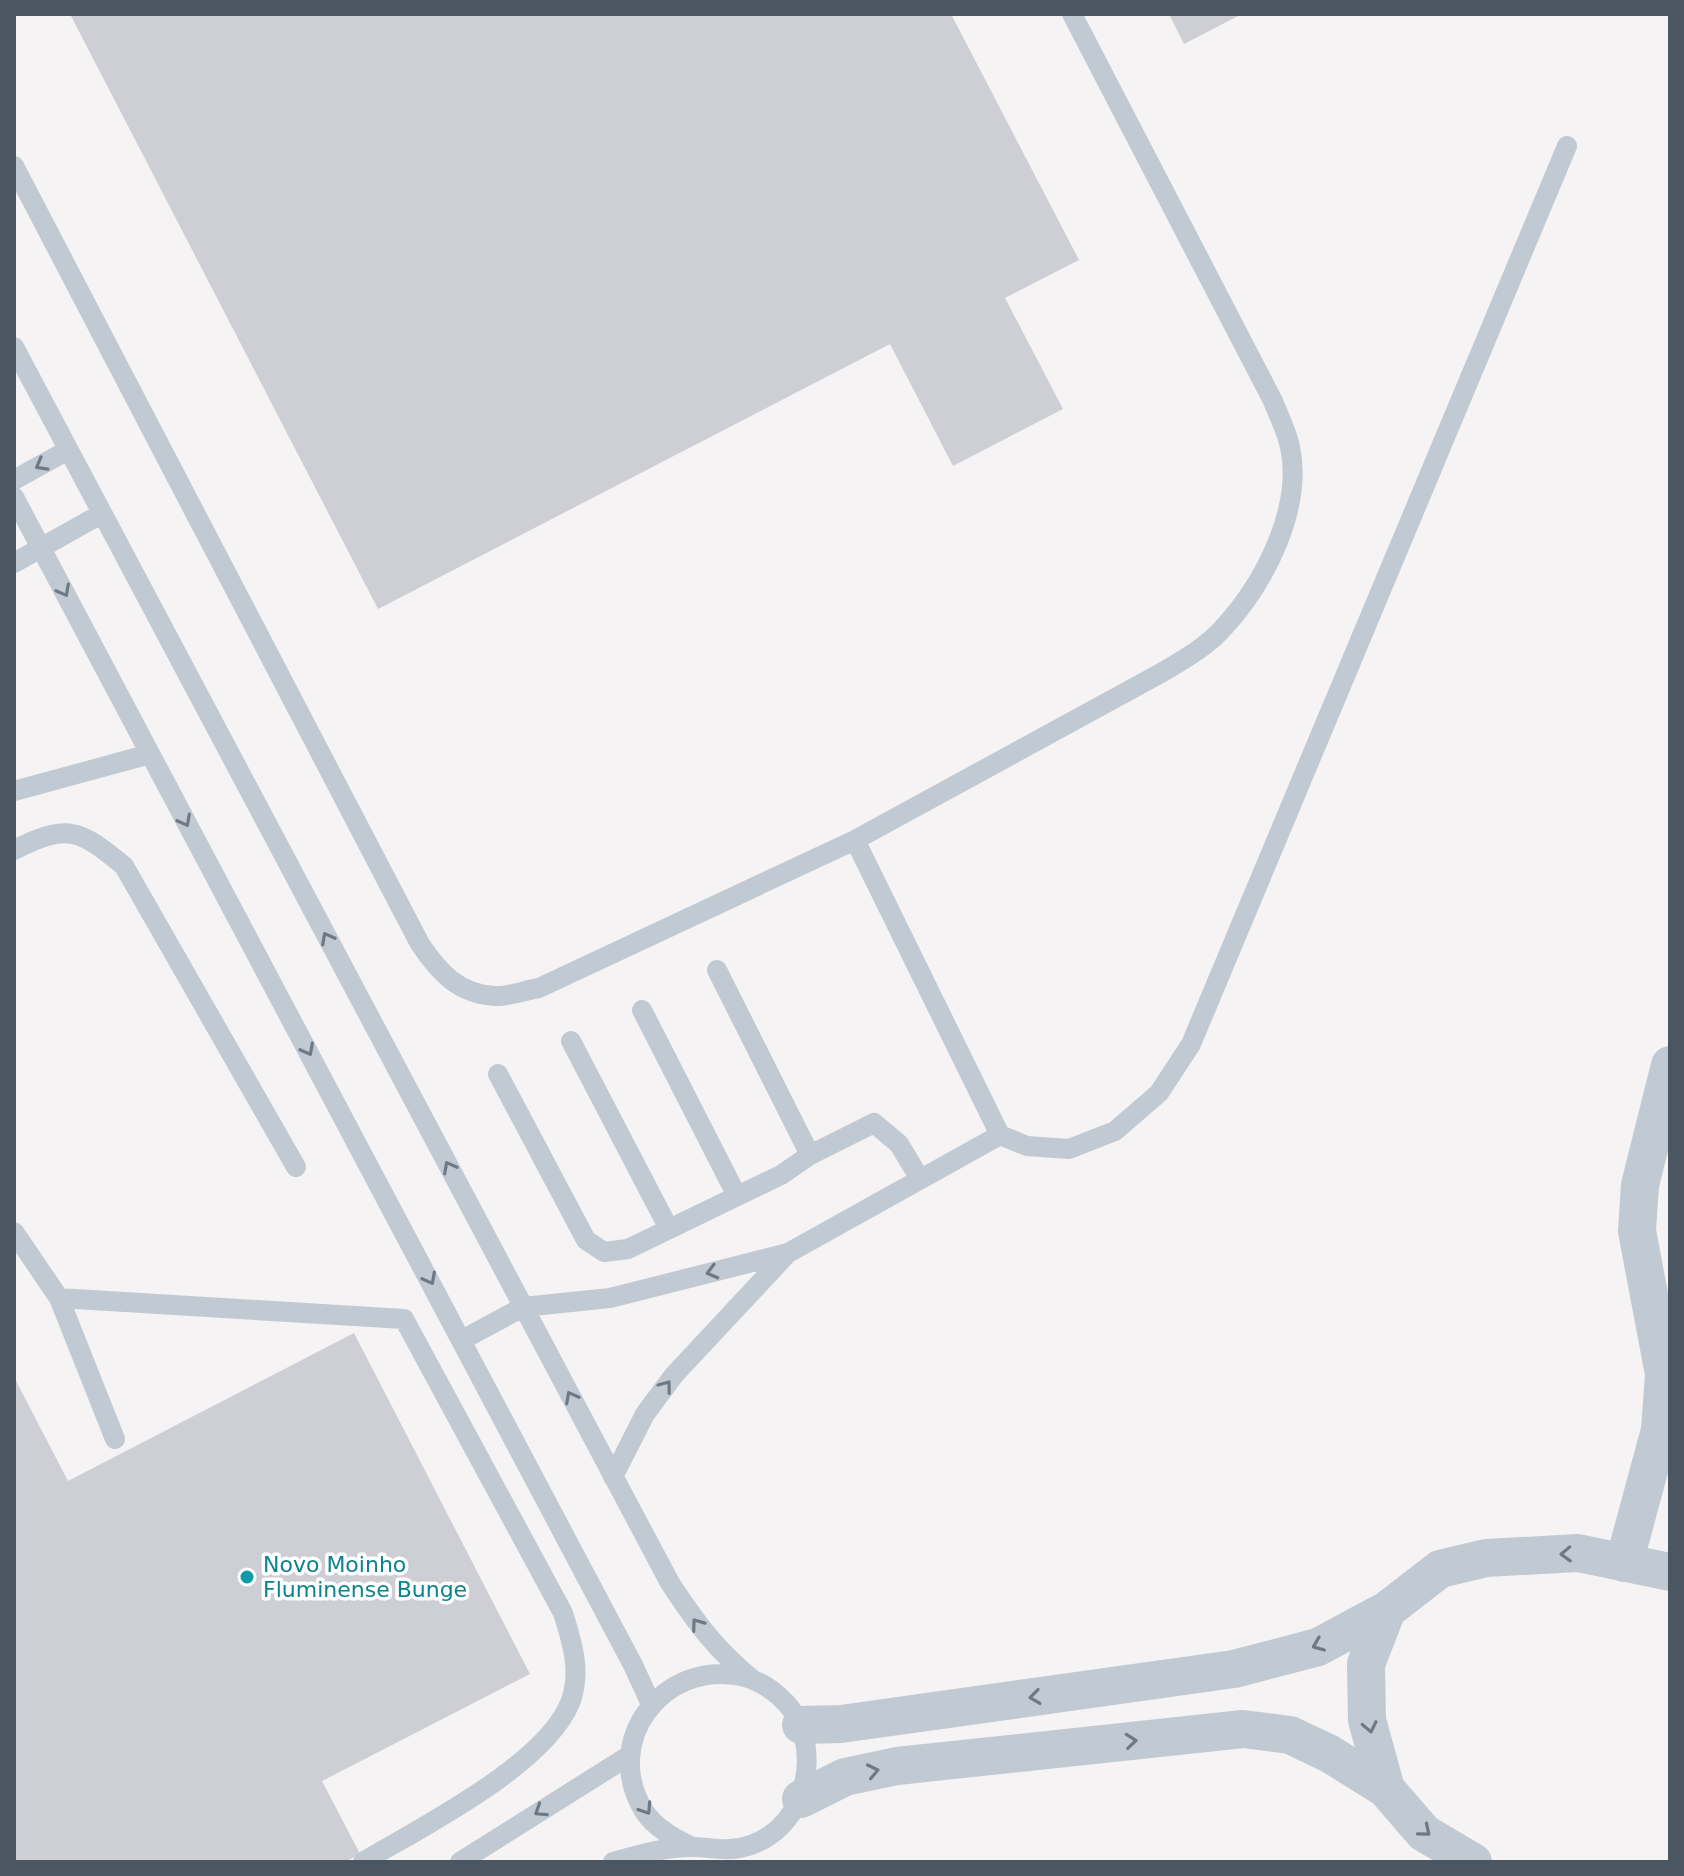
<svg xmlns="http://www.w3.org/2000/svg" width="1684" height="1876" viewBox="0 0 1684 1876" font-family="'DejaVu Sans',sans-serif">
	<rect width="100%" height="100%" fill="#f5f3f3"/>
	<path fill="#cdcfd5" d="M70,14H951L1079,260L1005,298L1063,409L953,466L890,344L378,609Z
		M1169,14H1242L1184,44Z
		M354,1333L530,1674L322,1781L360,1854L345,1862H14V1377L68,1481Z"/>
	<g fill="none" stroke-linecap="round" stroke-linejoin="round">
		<path stroke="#c1cad2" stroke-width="20" d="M14,166L420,944C439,972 458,994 495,996C509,997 526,990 539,988L855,840L1161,673C1183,660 1208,646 1225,626C1265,582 1303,508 1290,447C1287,432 1279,416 1273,401L1072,14
			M14,347L670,1583C695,1621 716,1650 752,1679
			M14,480L68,450
			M14,497L633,1665L651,1704
			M14,563L101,514
			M14,791L150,754
			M855,840L1000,1135L1027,1146L1069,1149L1115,1131L1159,1093L1191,1044L1567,146
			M14,850C68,823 79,829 124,866L296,1167
			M642,1010L737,1196
			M571,1041L669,1229
			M498,1074L586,1240L604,1252L628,1249L781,1175L810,1155L717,970
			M810,1155L874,1123L899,1144L920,1179
			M14,1232L59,1298L115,1439
			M59,1298L404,1319L563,1613C572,1642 582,1672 570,1703C544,1766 421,1827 363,1862
			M462,1340L523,1307L610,1298L788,1253L1000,1135
			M613,1477L645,1414L674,1375L788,1253
			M460,1862L630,1755
			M613,1862C638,1855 664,1847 691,1847C712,1847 728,1853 751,1845C798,1828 816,1775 802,1730C794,1704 767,1682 741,1676C663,1660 601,1741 644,1811C655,1828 674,1838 692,1847"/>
		<path stroke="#c1cad2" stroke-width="38" d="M1624,1563L1660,1430L1664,1374L1637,1231L1640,1185L1670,1065
			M801,1725L841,1724L1234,1669L1318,1647L1387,1610
			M801,1799L845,1777L897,1766L1243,1729L1290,1735L1330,1754L1386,1789
			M1473,1862L1424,1833L1386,1789L1367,1720L1366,1664L1387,1610L1440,1569L1486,1558L1578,1553L1670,1572"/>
	</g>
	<defs><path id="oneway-chevron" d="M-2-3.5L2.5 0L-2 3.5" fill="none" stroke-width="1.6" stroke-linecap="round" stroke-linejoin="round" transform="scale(2)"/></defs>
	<g stroke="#6e7983">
		<use href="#oneway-chevron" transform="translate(41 465) rotate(151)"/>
		<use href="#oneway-chevron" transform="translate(64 591) rotate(62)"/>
		<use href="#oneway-chevron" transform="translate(185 821) rotate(62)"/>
		<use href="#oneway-chevron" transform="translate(327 938) rotate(-118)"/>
		<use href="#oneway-chevron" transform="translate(308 1050) rotate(62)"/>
		<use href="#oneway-chevron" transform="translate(449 1167) rotate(-118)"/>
		<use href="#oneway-chevron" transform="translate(712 1272) rotate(165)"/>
		<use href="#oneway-chevron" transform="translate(430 1279) rotate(62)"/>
		<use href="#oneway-chevron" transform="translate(666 1386) rotate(-53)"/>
		<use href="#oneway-chevron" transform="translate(571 1397) rotate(-118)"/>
		<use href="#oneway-chevron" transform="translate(1566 1554) rotate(178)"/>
		<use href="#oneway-chevron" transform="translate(697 1624) rotate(-126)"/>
		<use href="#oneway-chevron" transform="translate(1318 1645) rotate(158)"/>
		<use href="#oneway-chevron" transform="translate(1035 1697) rotate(172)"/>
		<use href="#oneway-chevron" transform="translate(1370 1727) rotate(78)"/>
		<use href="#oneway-chevron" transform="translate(1131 1741) rotate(-6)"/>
		<use href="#oneway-chevron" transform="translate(873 1771) rotate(-12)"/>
		<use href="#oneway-chevron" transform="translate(646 1809) rotate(57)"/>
		<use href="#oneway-chevron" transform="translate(540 1811) rotate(147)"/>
		<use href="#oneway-chevron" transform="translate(1425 1831) rotate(40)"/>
	</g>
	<circle fill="#0f9aa8" stroke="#fff" stroke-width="3" cx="247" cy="1577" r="8"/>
	<g text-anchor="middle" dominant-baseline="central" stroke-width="7" stroke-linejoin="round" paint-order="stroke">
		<g font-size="22" fill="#0d838f" stroke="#fff" text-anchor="start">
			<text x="263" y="1564">Novo Moinho<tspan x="263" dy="25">Fluminense Bunge</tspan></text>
		</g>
	</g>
	<rect width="1684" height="1876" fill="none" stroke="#4a5661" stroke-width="32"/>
</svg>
